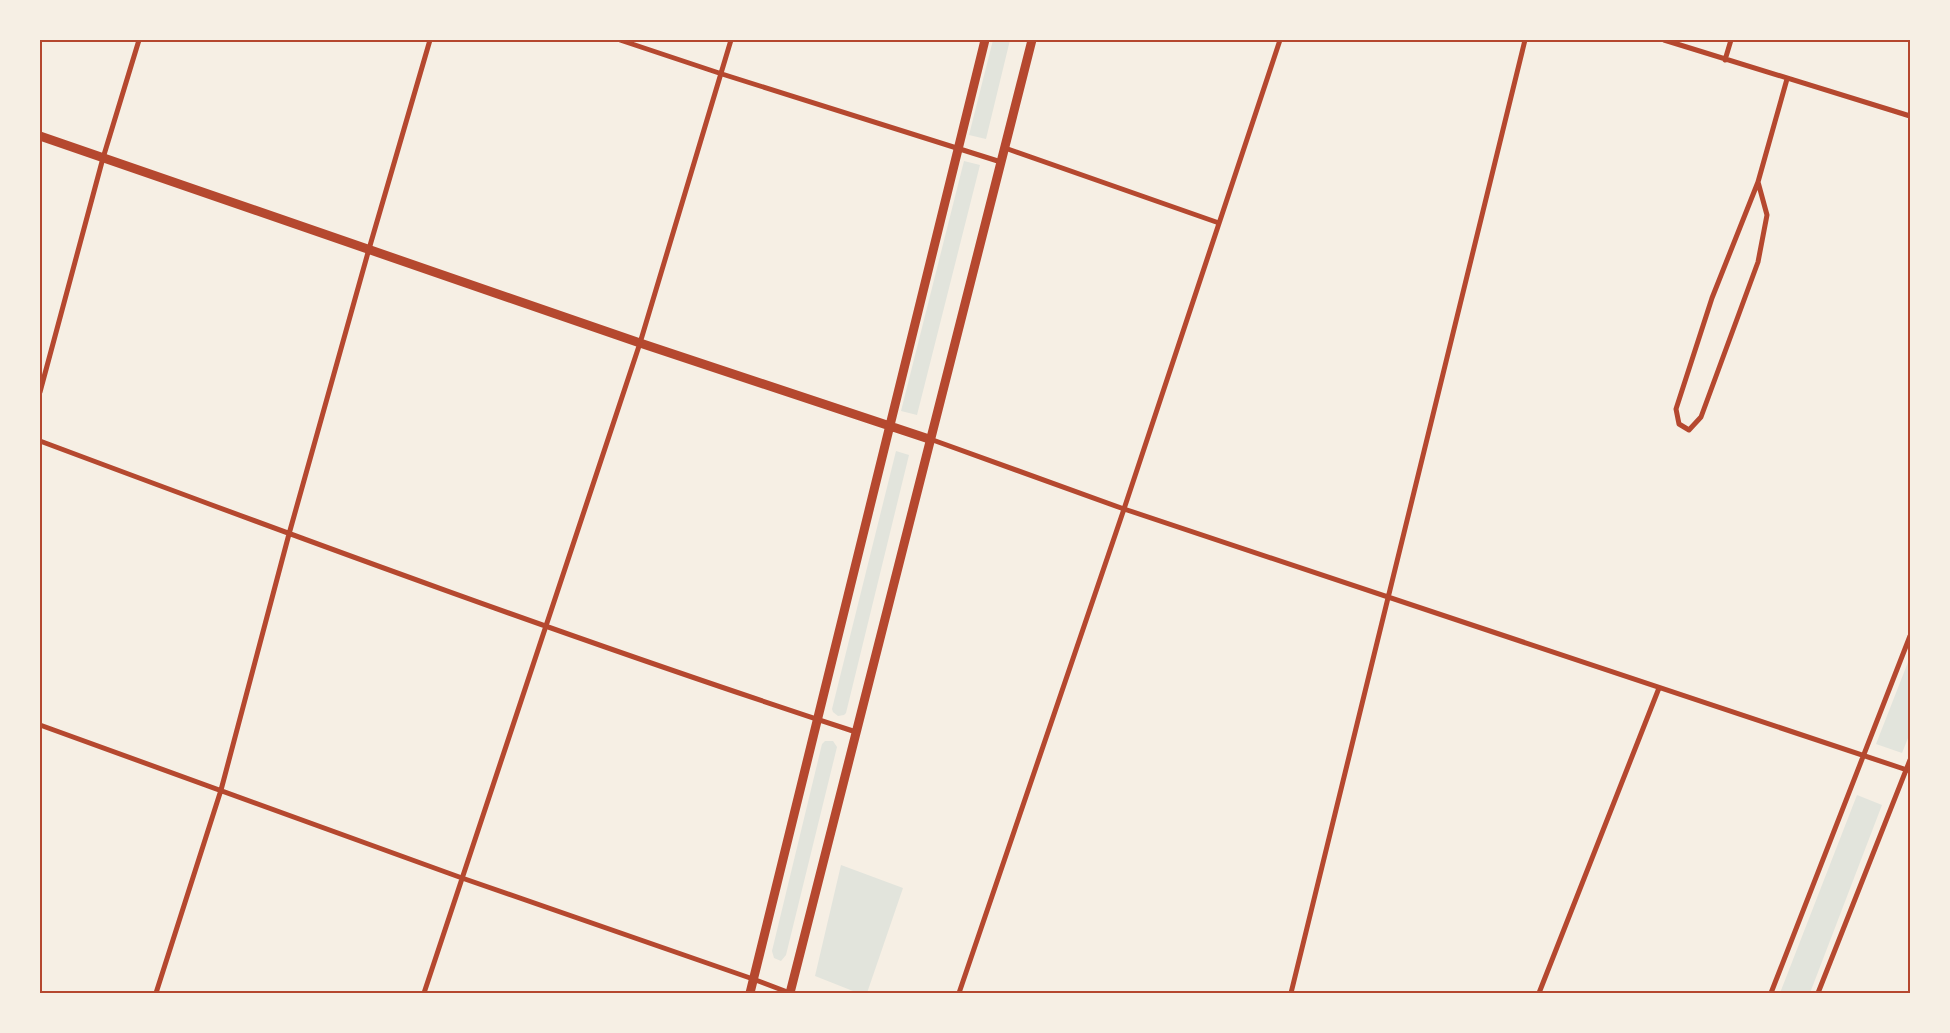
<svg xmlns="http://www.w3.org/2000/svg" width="1950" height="1033" viewBox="0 0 1950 1033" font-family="Helvetica,sans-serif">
	<rect width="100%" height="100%" fill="#f6efe4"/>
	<path fill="#e2e4dc" d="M993,40H1010L986,139L969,135Z
		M964,161L980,165L917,415L901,411Z
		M896,451L909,455L846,713L844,715L838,716L833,712L832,709Z
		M1910,657V733L1902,753L1876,744Z
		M825,741H833L837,747L786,955L781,961L774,958L772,951L822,744Z
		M1857,795L1882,805L1810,993H1780Z
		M841,865L903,888L867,993H858L815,976Z"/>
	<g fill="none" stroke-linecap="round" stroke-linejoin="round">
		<path stroke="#b5482f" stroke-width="5" d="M620,40L722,74L1001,162
			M1664,40L1910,116
			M1725,60L1731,40
			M1005,148L1219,223
			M1758,182L1767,215L1758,262L1701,417L1689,430L1679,424L1676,409L1712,298L1758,182L1787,79
			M40,392L103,158L139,40
			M930,439L1124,509L1910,771
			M40,441C310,542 581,642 856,732
			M40,725L462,878L753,979L790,993
			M156,993L221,790L289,534L369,249L430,40
			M424,993L640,343L731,40
			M959,993L1124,509L1280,40
			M1291,993L1525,40
			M1539,993L1659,688
			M1771,993L1910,636
			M1818,993L1910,760"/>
		<path stroke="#b5482f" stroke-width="9" d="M40,136L640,343L929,439
			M750,993L985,40
			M790,993L1032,40"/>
	</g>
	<rect width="1950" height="1033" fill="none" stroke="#f6efe4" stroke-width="82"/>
	<rect x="41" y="41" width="1868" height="951" fill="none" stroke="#b5482f" stroke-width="2"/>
</svg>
